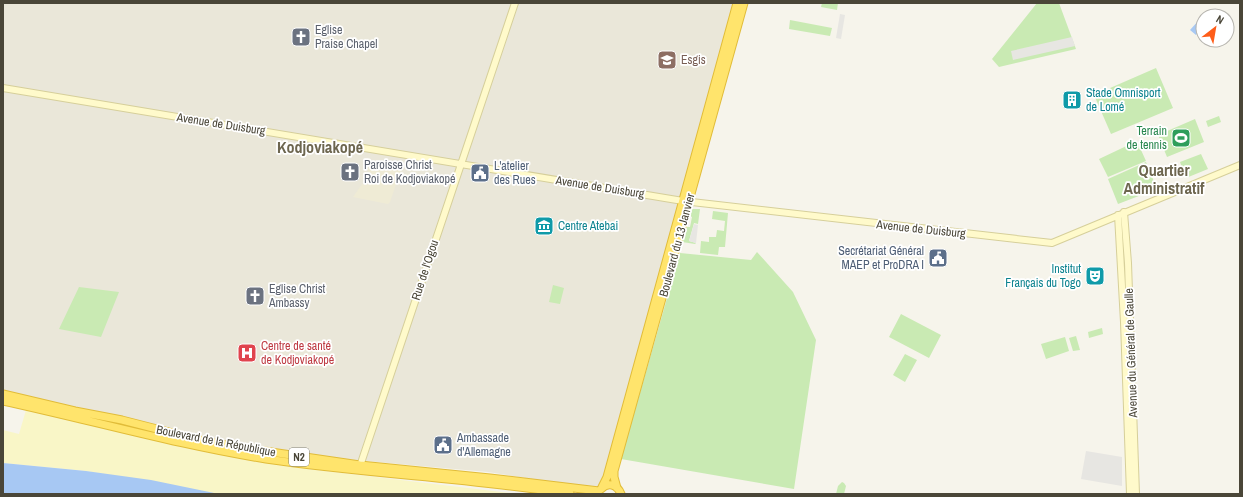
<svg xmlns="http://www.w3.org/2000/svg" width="1243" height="497" viewBox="0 0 1243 497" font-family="'Archivo Narrow',sans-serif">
	<rect width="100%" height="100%" fill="#f6f4eb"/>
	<path fill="#eae7d9" d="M3,3H737L606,480L595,489L488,472L354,460L273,454L3,393Z"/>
	<path fill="#efebd5" d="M369,162L402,167L390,202L388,204L353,197L362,184L367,185Z"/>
	<path fill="#c9eab3" d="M822,3H838L837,10L821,7Z
		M1037,3H1059L1076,49L999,67L992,59Z
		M790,20L832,28L830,36L789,29Z
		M1156,68L1173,108L1111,134L1094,95Z
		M1219,116L1221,122L1208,127L1206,121Z
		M1195,119L1204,142L1167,157L1158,135Z
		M1137,141L1146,161L1108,177L1099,159Z
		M1201,154L1208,169L1186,178L1180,162Z
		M1146,162L1157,189L1118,204L1108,179Z
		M692,209H700L698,224L694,223L689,241L696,243L695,244L682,242L687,227H690L692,217L690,216Z
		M713,211L728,213L725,247H719L718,255L700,253L701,241L709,242V237H716L717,230L724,231L725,221L712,219Z
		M757,252L793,292L816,340L794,489L621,459L680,253L751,260Z
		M553,285L564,288L560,304L549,302Z
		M79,287L119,292L101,337L59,329Z
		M901,314L941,335L929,358L889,337Z
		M1102,328L1103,334L1089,338L1088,332Z
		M1076,336L1080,350L1073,351L1069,338Z
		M1065,337L1069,351L1046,359L1041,344Z
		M905,354L917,360L905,382L893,375Z
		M842,482L844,483L846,486L844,494H836L838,486Z"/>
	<path fill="#f9f6c7" d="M26,410L206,452L308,469L519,494H219L86,471L3,463V430L19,434Z"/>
	<path fill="#e7e6e2" d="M840,14L845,15L841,39L836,38Z
		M1072,37L1075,46L1013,60L1011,51Z
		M694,224L698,225L696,243L689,241Z
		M1086,451L1122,457V486L1081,479Z"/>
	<path fill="#a7c8f3" d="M1199,20L1203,23V27L1196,35L1190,30Z
		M3,463L86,471L151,480L219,494H3Z"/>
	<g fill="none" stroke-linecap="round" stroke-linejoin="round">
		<defs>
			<path id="secondary" d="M3,88L683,201L1052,243L1240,165
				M1124,212L1128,263L1136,494
				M1118,215L1124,322L1130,494
				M359,469L515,3"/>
			<path id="highway" d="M3,394L75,411L122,420L208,442L257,450L360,465L490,478L599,491
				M3,401C91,420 178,445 266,459C367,474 469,478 570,494
				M602,487L607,477L737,3
				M617,488L614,477V471L744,3
				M601,489C608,482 617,484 621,494"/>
		</defs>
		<use href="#secondary" stroke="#d6cf9a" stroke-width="8"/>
		<use href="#highway" stroke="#e1bc39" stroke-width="9"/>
		<use href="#secondary" stroke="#fffacb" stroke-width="6"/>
		<use href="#highway" stroke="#ffe46c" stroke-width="7"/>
	</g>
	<defs>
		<symbol id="church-square" viewBox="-11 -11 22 22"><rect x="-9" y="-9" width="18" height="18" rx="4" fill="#6b7280" stroke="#fff"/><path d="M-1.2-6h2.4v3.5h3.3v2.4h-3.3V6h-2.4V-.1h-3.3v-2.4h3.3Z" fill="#fff"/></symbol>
		<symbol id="university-square" viewBox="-11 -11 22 22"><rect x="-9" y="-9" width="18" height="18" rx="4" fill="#8d6e63" stroke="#fff"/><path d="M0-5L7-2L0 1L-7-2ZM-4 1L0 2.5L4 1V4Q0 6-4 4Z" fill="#fff"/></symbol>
		<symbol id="building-square" viewBox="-11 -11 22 22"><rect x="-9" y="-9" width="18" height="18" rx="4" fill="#0f9aa8" stroke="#fff"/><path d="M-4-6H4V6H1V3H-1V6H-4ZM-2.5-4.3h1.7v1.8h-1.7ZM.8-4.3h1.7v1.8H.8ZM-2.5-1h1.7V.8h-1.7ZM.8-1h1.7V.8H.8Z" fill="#fff"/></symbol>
		<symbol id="stadium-square" viewBox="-11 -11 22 22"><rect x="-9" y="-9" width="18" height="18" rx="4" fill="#2e9e5b" stroke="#fff"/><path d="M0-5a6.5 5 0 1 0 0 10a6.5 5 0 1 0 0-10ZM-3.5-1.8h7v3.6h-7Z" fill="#fff"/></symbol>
		<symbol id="civic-square" viewBox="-11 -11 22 22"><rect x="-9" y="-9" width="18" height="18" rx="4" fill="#5c6f8a" stroke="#fff"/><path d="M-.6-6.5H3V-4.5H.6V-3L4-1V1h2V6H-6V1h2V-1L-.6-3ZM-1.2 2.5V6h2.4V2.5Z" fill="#fff"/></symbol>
		<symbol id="museum-square" viewBox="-11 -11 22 22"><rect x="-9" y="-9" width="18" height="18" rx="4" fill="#0f9aa8" stroke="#fff"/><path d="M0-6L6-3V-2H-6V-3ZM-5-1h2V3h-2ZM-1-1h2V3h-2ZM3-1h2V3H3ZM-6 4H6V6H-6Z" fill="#fff"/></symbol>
		<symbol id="theatre-square" viewBox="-11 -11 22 22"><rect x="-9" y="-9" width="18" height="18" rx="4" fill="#0f9aa8" stroke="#fff"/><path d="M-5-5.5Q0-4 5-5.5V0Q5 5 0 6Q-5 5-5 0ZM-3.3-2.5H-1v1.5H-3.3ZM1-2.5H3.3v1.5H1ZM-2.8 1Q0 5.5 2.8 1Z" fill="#fff"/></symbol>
		<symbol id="hospital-square" viewBox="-11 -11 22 22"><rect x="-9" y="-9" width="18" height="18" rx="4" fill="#e0444e" stroke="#fff"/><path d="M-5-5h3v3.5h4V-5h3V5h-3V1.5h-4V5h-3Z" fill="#fff"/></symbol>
	</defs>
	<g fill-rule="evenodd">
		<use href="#church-square" x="290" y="26" width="22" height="22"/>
		<use href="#university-square" x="656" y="49" width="22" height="22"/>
		<use href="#building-square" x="1061" y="89" width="22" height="22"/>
		<use href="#stadium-square" x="1170" y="127" width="22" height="22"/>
		<use href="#church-square" x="339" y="161" width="22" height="22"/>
		<use href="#civic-square" x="469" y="162" width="22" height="22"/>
		<use href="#museum-square" x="533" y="215" width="22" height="22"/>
		<use href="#civic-square" x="927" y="247" width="22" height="22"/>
		<use href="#theatre-square" x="1084" y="265" width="22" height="22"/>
		<use href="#church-square" x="244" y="285" width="22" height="22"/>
		<use href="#hospital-square" x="236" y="342" width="22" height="22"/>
		<use href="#civic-square" x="432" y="434" width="22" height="22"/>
	</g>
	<g text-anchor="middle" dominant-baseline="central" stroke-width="3.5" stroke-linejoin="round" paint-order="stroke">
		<rect fill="#fff" stroke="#807e74" stroke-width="1" x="289" y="448" width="20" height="18" rx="3"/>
		<g font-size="11" font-weight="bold" fill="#4a4638">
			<text x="299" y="457">N2</text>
		</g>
		<g font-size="12" fill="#5b616d" stroke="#fff" text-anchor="start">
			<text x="315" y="30">Eglise<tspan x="315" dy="14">Praise Chapel</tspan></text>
			<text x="364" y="165">Paroisse Christ<tspan x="364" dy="14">Roi de Kodjoviakopé</tspan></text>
			<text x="269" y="289">Eglise Christ<tspan x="269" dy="14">Ambassy</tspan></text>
		</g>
		<g font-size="12" fill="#785e54" stroke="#fff" text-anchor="start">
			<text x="681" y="60">Esgis</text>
		</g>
		<g font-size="12" fill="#0d838f" stroke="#fff" text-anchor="start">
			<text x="1086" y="93">Stade Omnisport<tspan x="1086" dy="14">de Lomé</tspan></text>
			<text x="558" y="226">Centre Atebai</text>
			<text x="1081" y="269" text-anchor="end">Institut<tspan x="1081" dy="14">Français du Togo</tspan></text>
		</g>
		<g font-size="12" fill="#4a4638" stroke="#fff">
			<text transform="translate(221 124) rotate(9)">Avenue de Duisburg</text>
			<text transform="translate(600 187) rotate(9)">Avenue de Duisburg</text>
			<text transform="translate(921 229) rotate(6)">Avenue de Duisburg</text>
			<text transform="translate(677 245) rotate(-75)">Boulevard du 13 Janvier</text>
			<text transform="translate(425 270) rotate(-72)">Rue de l'Ogou</text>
			<text transform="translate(1131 353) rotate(-92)">Avenue du Général de Gaulle</text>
			<text transform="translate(216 441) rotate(11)">Boulevard de la République</text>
		</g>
		<g font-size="12" fill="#27864d" stroke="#fff" text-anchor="end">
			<text x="1167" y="131">Terrain<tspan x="1167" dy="14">de tennis</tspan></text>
		</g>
		<g font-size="12" fill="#4e5e75" stroke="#fff" text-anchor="start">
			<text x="494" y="166">L'atelier<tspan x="494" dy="14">des Rues</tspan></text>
			<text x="924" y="251" text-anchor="end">Secrétariat Général<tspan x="924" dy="14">MAEP et ProDRA I</tspan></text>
			<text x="457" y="438">Ambassade<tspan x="457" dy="14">d'Allemagne</tspan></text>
		</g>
		<g font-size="12" fill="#be3a42" stroke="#fff" text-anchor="start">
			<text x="261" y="346">Centre de santé<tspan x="261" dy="14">de Kodjoviakopé</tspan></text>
		</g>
		<g font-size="16" font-weight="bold" fill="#6d664f" stroke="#fff">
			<text x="320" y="147">Kodjoviakopé</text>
			<text x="1164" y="170">Quartier<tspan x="1164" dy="18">Administratif</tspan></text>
		</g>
	</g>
	<rect width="1243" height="497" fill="none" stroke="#4a4638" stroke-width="8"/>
	<g transform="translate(1215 28) rotate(31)"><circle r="19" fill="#ffffff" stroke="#b7b5af"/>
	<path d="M0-3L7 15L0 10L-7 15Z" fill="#fe5d19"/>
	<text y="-6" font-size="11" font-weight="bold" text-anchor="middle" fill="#4a4638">N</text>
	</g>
</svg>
